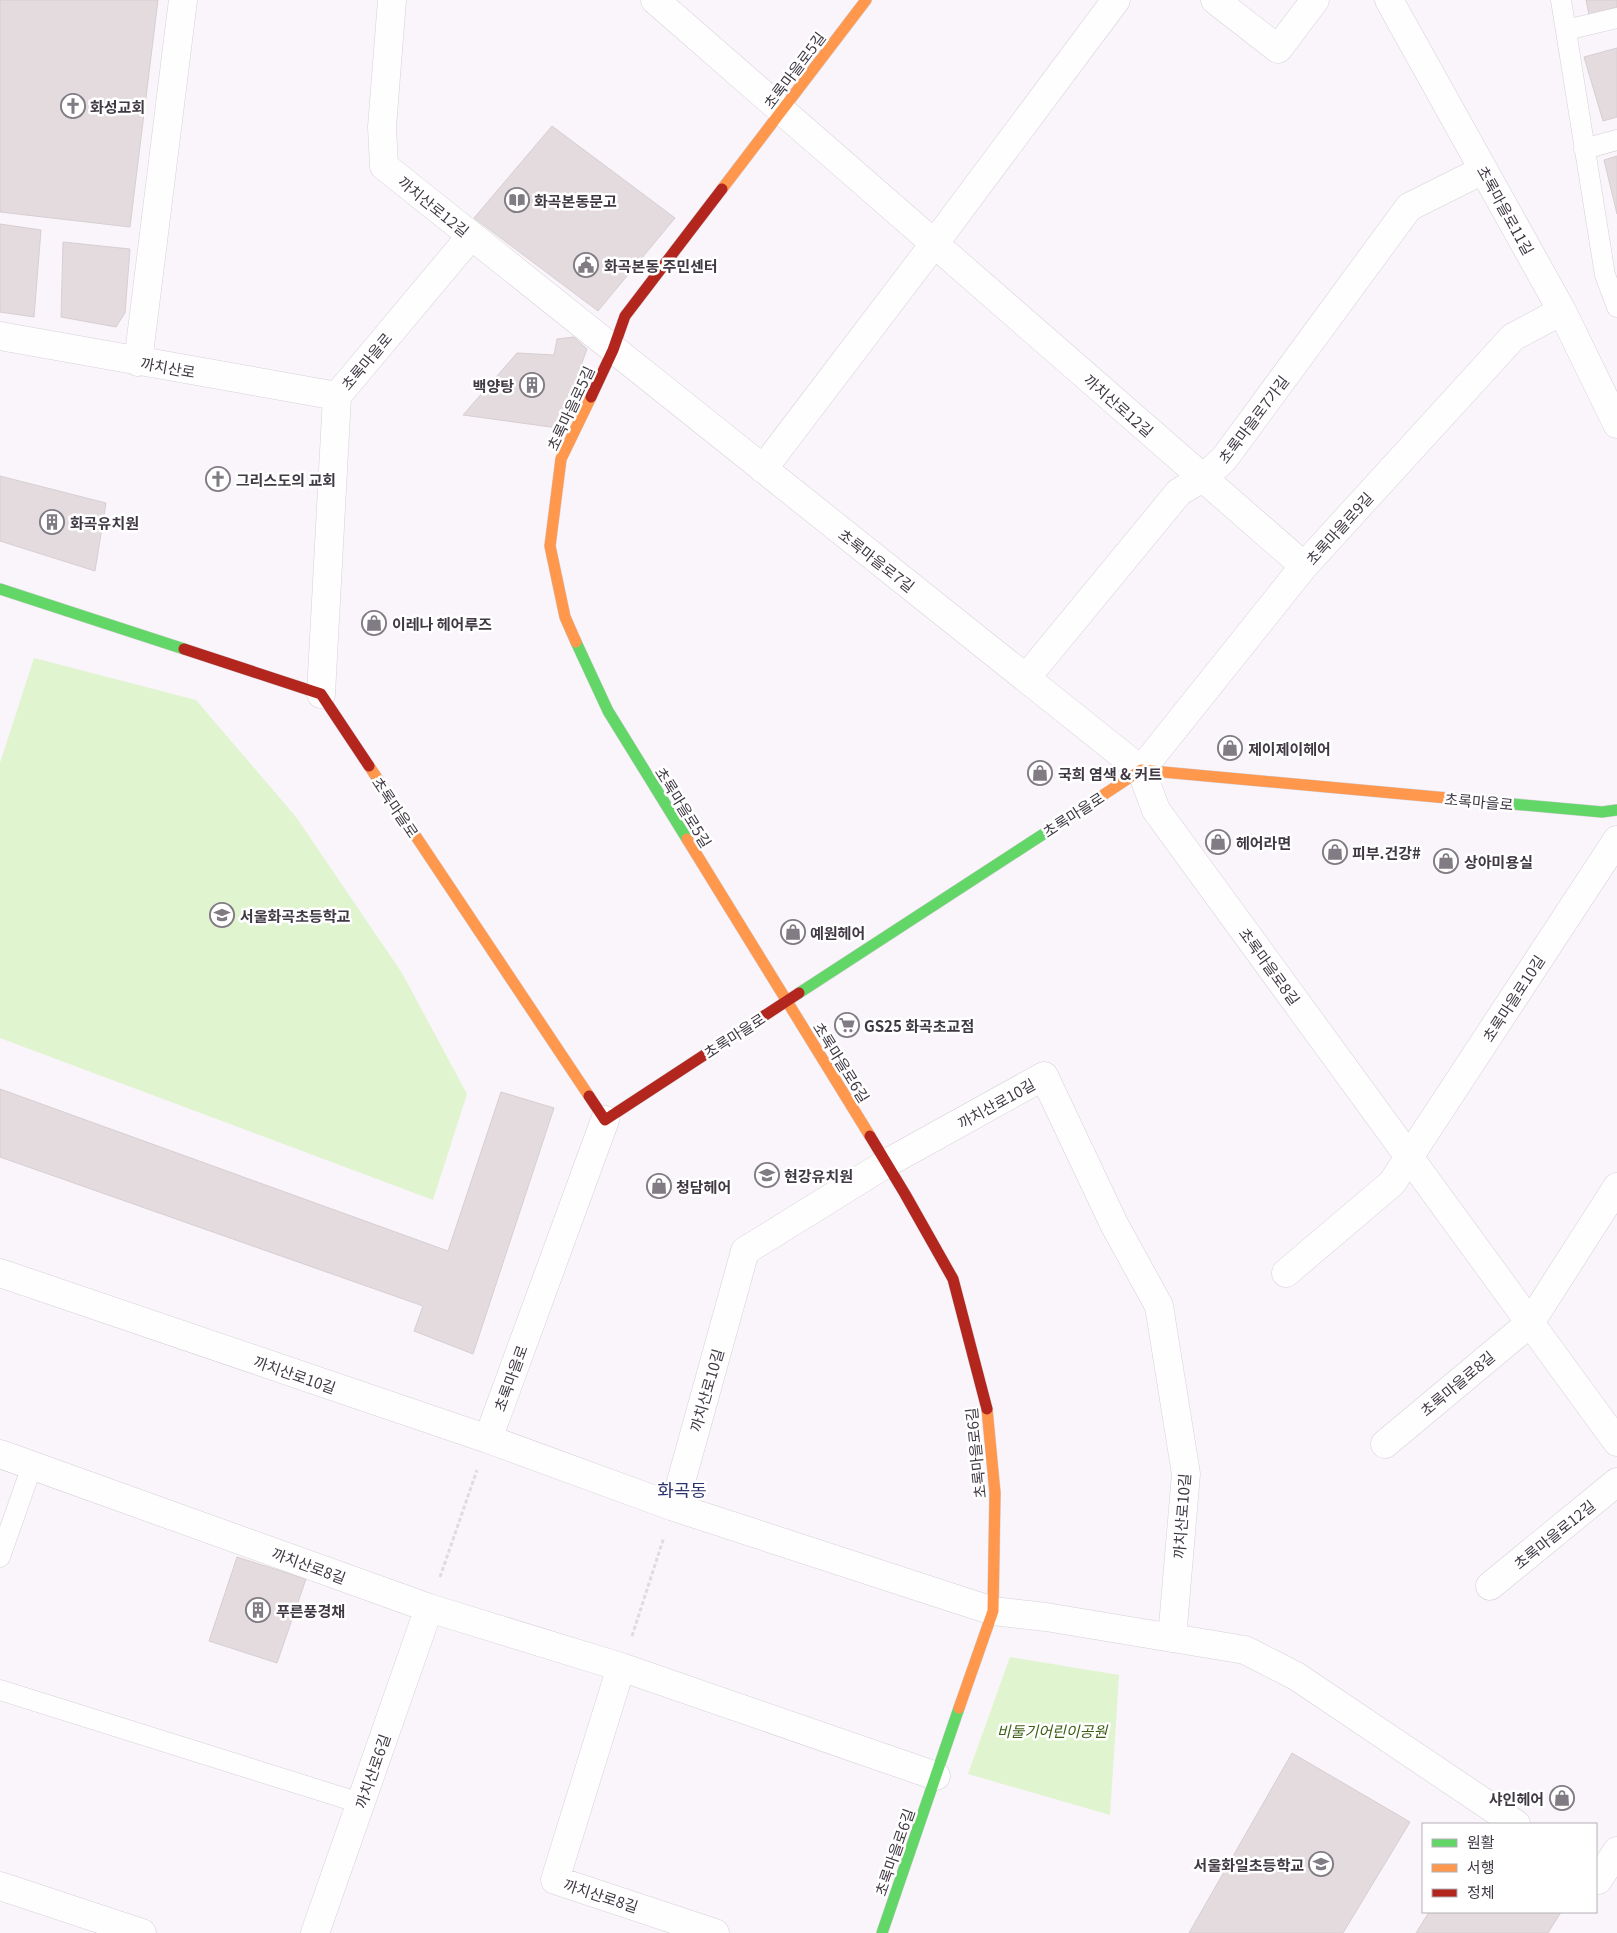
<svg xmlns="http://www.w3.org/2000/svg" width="1617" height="1933" viewBox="0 0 1617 1933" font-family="Georgia,'Noto Sans KR',serif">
	<rect width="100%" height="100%" fill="#f9f5fa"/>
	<path fill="#e0f4d0" d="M34,658L196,700L296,817L402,973L467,1094L433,1200L0,1038V763Z
		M1010,1657L1119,1675L1110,1815L968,1774Z"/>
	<path fill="#e4dbde" stroke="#d7ced1" d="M0,0H158L130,227L0,212Z
		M1586,0H1617V7L1589,15Z
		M1617,48V117L1603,121L1584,57Z
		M552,126L675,218L598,311L474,218Z
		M1617,156V214L1604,160Z
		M0,224L41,230L34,317L0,312Z
		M63,242L130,249L125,313L116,327L61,317Z
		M574,337L587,349L558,428L463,415L517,353L554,355L557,339Z
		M0,476L106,503L95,571L0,541Z
		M0,1089L448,1251L501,1092L554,1108L473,1354L414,1331L423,1306L0,1157Z
		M237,1557L306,1579L277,1663L209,1641Z
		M1292,1753L1410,1822L1343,1933H1189Z
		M1429,1912H1561L1548,1933H1416Z"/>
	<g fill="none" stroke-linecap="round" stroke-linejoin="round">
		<defs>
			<path id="lane" d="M1561,0L1605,275L1617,307
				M1566,30L1617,18
				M1584,149L1617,140
				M0,1557L32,1466
				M0,1690L360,1803"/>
			<path id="street" d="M392,0L382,127L384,166L1141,770
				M655,0L1304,566
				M1215,0L1278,49L1315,0
				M1389,0L1562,311L1617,424
				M0,336L337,396
				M138,362L183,0
				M763,469L934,244L1116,0
				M1026,678L1179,492L1203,478L1224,459L1409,207L1483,170
				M321,694L337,396L471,236
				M1141,770L1156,810L1617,1442
				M1141,770L1304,566L1513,337L1562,311
				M0,1273L488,1439L674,1507L993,1611L1046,1617L1245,1650L1296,1676L1516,1824
				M1286,1273L1392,1183L1617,840
				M488,1439L605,1120
				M1385,1444L1530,1323L1617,1187
				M0,1454L429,1608L621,1667L936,1776
				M674,1507L745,1251L887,1163L1044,1076L1114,1224L1159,1306L1186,1474L1172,1638
				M1490,1586L1617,1482
				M621,1667L555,1880L715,1933
				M1598,1880L1617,1851
				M0,1886L142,1933
				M315,1933L429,1608"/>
			<path id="fast" d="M0,589L184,649
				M576,642L608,711L687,839
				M1480,801L1602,812L1617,810
				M799,993L1088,805
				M882,1933L959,1708"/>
			<path id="slow" d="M722,189L866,0
				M576,642L565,617L550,546L561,459L591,397
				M369,766L589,1096
				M1088,805L1141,770L1480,801
				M687,839L870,1136
				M959,1708L993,1611L995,1493L987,1409"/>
			<path id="jam" d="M591,397L613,350L625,316L722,189
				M184,649L321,694L369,766
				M589,1096L605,1120L799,993
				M870,1136L905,1194L953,1279L987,1409"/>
		</defs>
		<use href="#lane" stroke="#d6d1d8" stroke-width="21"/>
		<use href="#street" stroke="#d6d1d8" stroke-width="29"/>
		<use href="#fast" stroke="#d6d1d8" stroke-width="12"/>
		<use href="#slow" stroke="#d6d1d8" stroke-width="12"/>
		<use href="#jam" stroke="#d6d1d8" stroke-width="12"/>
		<path stroke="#dedcdf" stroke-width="3" stroke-dasharray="4 2.5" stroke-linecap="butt" d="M440,1577L477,1470
			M632,1636L664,1537"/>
		<use href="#lane" stroke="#fefefe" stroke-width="20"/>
		<use href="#street" stroke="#fefefe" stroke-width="28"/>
		<use href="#fast" stroke="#63d668" stroke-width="11"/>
		<use href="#slow" stroke="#ff974d" stroke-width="11"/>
		<use href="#jam" stroke="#b3261e" stroke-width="11"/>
	</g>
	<defs>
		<symbol id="church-ring" viewBox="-11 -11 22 22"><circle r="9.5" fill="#fff" stroke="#817b84" stroke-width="1.5"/><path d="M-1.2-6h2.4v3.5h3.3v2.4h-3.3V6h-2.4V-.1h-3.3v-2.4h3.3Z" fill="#817b84"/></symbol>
		<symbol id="library-ring" viewBox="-11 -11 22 22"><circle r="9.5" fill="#fff" stroke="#817b84" stroke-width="1.5"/><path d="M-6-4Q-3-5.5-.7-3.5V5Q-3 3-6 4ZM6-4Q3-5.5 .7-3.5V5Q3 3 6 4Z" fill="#817b84"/></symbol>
		<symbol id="civic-ring" viewBox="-11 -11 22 22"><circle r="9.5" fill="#fff" stroke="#817b84" stroke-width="1.5"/><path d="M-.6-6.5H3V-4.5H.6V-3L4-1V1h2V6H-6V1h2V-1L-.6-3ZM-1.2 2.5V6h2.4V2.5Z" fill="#817b84"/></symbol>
		<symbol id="building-ring" viewBox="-11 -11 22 22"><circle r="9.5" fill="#fff" stroke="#817b84" stroke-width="1.5"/><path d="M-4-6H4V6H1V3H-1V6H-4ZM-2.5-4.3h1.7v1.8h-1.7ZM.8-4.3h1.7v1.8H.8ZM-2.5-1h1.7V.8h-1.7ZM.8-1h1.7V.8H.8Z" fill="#817b84"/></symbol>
		<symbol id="shop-ring" viewBox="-11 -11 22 22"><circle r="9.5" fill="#fff" stroke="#817b84" stroke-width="1.5"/><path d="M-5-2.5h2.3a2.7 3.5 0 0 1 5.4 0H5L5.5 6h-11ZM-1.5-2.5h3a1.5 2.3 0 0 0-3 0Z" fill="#817b84"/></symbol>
		<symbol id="school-ring" viewBox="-11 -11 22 22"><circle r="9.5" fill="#fff" stroke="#817b84" stroke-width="1.5"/><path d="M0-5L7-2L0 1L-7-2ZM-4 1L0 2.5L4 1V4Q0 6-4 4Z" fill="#817b84"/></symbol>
		<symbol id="supermarket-ring" viewBox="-11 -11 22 22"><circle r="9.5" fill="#fff" stroke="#817b84" stroke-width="1.5"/><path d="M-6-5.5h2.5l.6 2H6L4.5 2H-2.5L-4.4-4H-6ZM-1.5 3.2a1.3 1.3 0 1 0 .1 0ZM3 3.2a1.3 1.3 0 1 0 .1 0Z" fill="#817b84"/></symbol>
	</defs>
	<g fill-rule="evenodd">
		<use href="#church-ring" x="59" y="92" width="28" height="28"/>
		<use href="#library-ring" x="503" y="186" width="28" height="28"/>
		<use href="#civic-ring" x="572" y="251" width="28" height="28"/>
		<use href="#building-ring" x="518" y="371" width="28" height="28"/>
		<use href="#church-ring" x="204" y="465" width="28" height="28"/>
		<use href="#building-ring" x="38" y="508" width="28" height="28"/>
		<use href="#shop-ring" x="360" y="609" width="28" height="28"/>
		<use href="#shop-ring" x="1216" y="734" width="28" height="28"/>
		<use href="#shop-ring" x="1026" y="759" width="28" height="28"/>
		<use href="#shop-ring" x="1204" y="828" width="28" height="28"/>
		<use href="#shop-ring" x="1321" y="838" width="28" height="28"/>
		<use href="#shop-ring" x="1432" y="847" width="28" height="28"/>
		<use href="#school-ring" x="208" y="901" width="28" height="28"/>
		<use href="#shop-ring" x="779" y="918" width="28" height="28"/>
		<use href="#supermarket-ring" x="833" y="1011" width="28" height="28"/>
		<use href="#school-ring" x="753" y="1161" width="28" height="28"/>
		<use href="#shop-ring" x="645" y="1172" width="28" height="28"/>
		<use href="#building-ring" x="244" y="1596" width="28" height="28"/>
		<use href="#shop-ring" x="1548" y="1784" width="28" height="28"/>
		<use href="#school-ring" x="1307" y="1850" width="28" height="28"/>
	</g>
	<g text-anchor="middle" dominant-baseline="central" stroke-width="5" stroke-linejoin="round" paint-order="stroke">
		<g font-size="15" fill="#403944" stroke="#fff">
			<text transform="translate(794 70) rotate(-53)">초록마을로5길</text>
			<text transform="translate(434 206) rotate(39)">까치산로12길</text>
			<text transform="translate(1506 210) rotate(61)">초록마을로11길</text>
			<text transform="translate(366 361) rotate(-50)">초록마을로</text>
			<text transform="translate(168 367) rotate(10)">까치산로</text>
			<text transform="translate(1119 405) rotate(41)">까치산로12길</text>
			<text transform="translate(570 408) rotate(-65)">초록마을로5길</text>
			<text transform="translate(1253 419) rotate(-53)">초록마을로7가길</text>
			<text transform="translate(1339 528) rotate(-48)">초록마을로9길</text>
			<text transform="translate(877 560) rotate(38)">초록마을로7길</text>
			<text transform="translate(1479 801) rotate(5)">초록마을로</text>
			<text transform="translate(396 807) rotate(56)">초록마을로</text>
			<text transform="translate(684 807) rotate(58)">초록마을로5길</text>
			<text transform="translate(1073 814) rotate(-33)">초록마을로</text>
			<text transform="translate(1270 966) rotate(54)">초록마을로8길</text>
			<text transform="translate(1513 998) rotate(-57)">초록마을로10길</text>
			<text transform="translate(734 1035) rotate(-33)">초록마을로</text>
			<text transform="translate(842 1062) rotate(58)">초록마을로6길</text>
			<text transform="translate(996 1103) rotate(-29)">까치산로10길</text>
			<text transform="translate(295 1374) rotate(19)">까치산로10길</text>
			<text transform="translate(510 1378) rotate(-70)">초록마을로</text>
			<text transform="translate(1457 1383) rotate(-40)">초록마을로8길</text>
			<text transform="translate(706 1390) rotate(-74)">까치산로10길</text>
			<text transform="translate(975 1453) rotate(-96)">초록마을로6길</text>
			<text transform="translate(1181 1516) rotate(-86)">까치산로10길</text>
			<text transform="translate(1554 1534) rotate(-39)">초록마을로12길</text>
			<text transform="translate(309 1565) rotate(20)">까치산로8길</text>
			<text transform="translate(372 1771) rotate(-71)">까치산로6길</text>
			<text transform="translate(894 1852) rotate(-71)">초록마을로6길</text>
			<text transform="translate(601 1895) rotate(18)">까치산로8길</text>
		</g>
		<g font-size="15" font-weight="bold" fill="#403944" stroke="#fff" text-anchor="start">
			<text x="90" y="106">화성교회</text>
			<text x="534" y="200">화곡본동문고</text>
			<text x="604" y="265">화곡본동 주민센터</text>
			<text x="514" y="385" text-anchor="end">백양탕</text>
			<text x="236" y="479">그리스도의 교회</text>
			<text x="70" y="522">화곡유치원</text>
			<text x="392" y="623">이레나 헤어루즈</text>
			<text x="1248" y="748">제이제이헤어</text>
			<text x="1058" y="773">국희 염색 &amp; 커트</text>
			<text x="1236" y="842">헤어라면</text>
			<text x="1352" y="852">피부.건강#</text>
			<text x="1464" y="861">상아미용실</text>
			<text x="240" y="915">서울화곡초등학교</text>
			<text x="810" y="932">예원헤어</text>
			<text x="864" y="1025">GS25 화곡초교점</text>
			<text x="784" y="1175">현강유치원</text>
			<text x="676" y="1186">청담헤어</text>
			<text x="276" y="1610">푸른풍경채</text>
			<text x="1544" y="1798" text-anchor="end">샤인헤어</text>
			<text x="1304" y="1864" text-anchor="end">서울화일초등학교</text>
		</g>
		<g font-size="15" font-style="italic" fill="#3b5e12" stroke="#fff">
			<text x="1052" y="1730">비둘기어린이공원</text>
		</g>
		<g font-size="18" fill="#2b336d" stroke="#fff">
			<text x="682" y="1489">화곡동</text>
		</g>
	</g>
	<rect x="1422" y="1823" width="175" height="90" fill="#ffffff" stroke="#b3b0b4"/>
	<rect x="1432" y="1839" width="25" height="8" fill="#63d668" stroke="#b3b0b4"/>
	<text x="1467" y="1848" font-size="15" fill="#403944">원활</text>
	<rect x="1432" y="1864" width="25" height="8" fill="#ff974d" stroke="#b3b0b4"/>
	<text x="1467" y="1873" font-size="15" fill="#403944">서행</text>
	<rect x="1432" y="1889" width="25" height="8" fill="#b3261e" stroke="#b3b0b4"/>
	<text x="1467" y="1898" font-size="15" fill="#403944">정체</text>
</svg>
